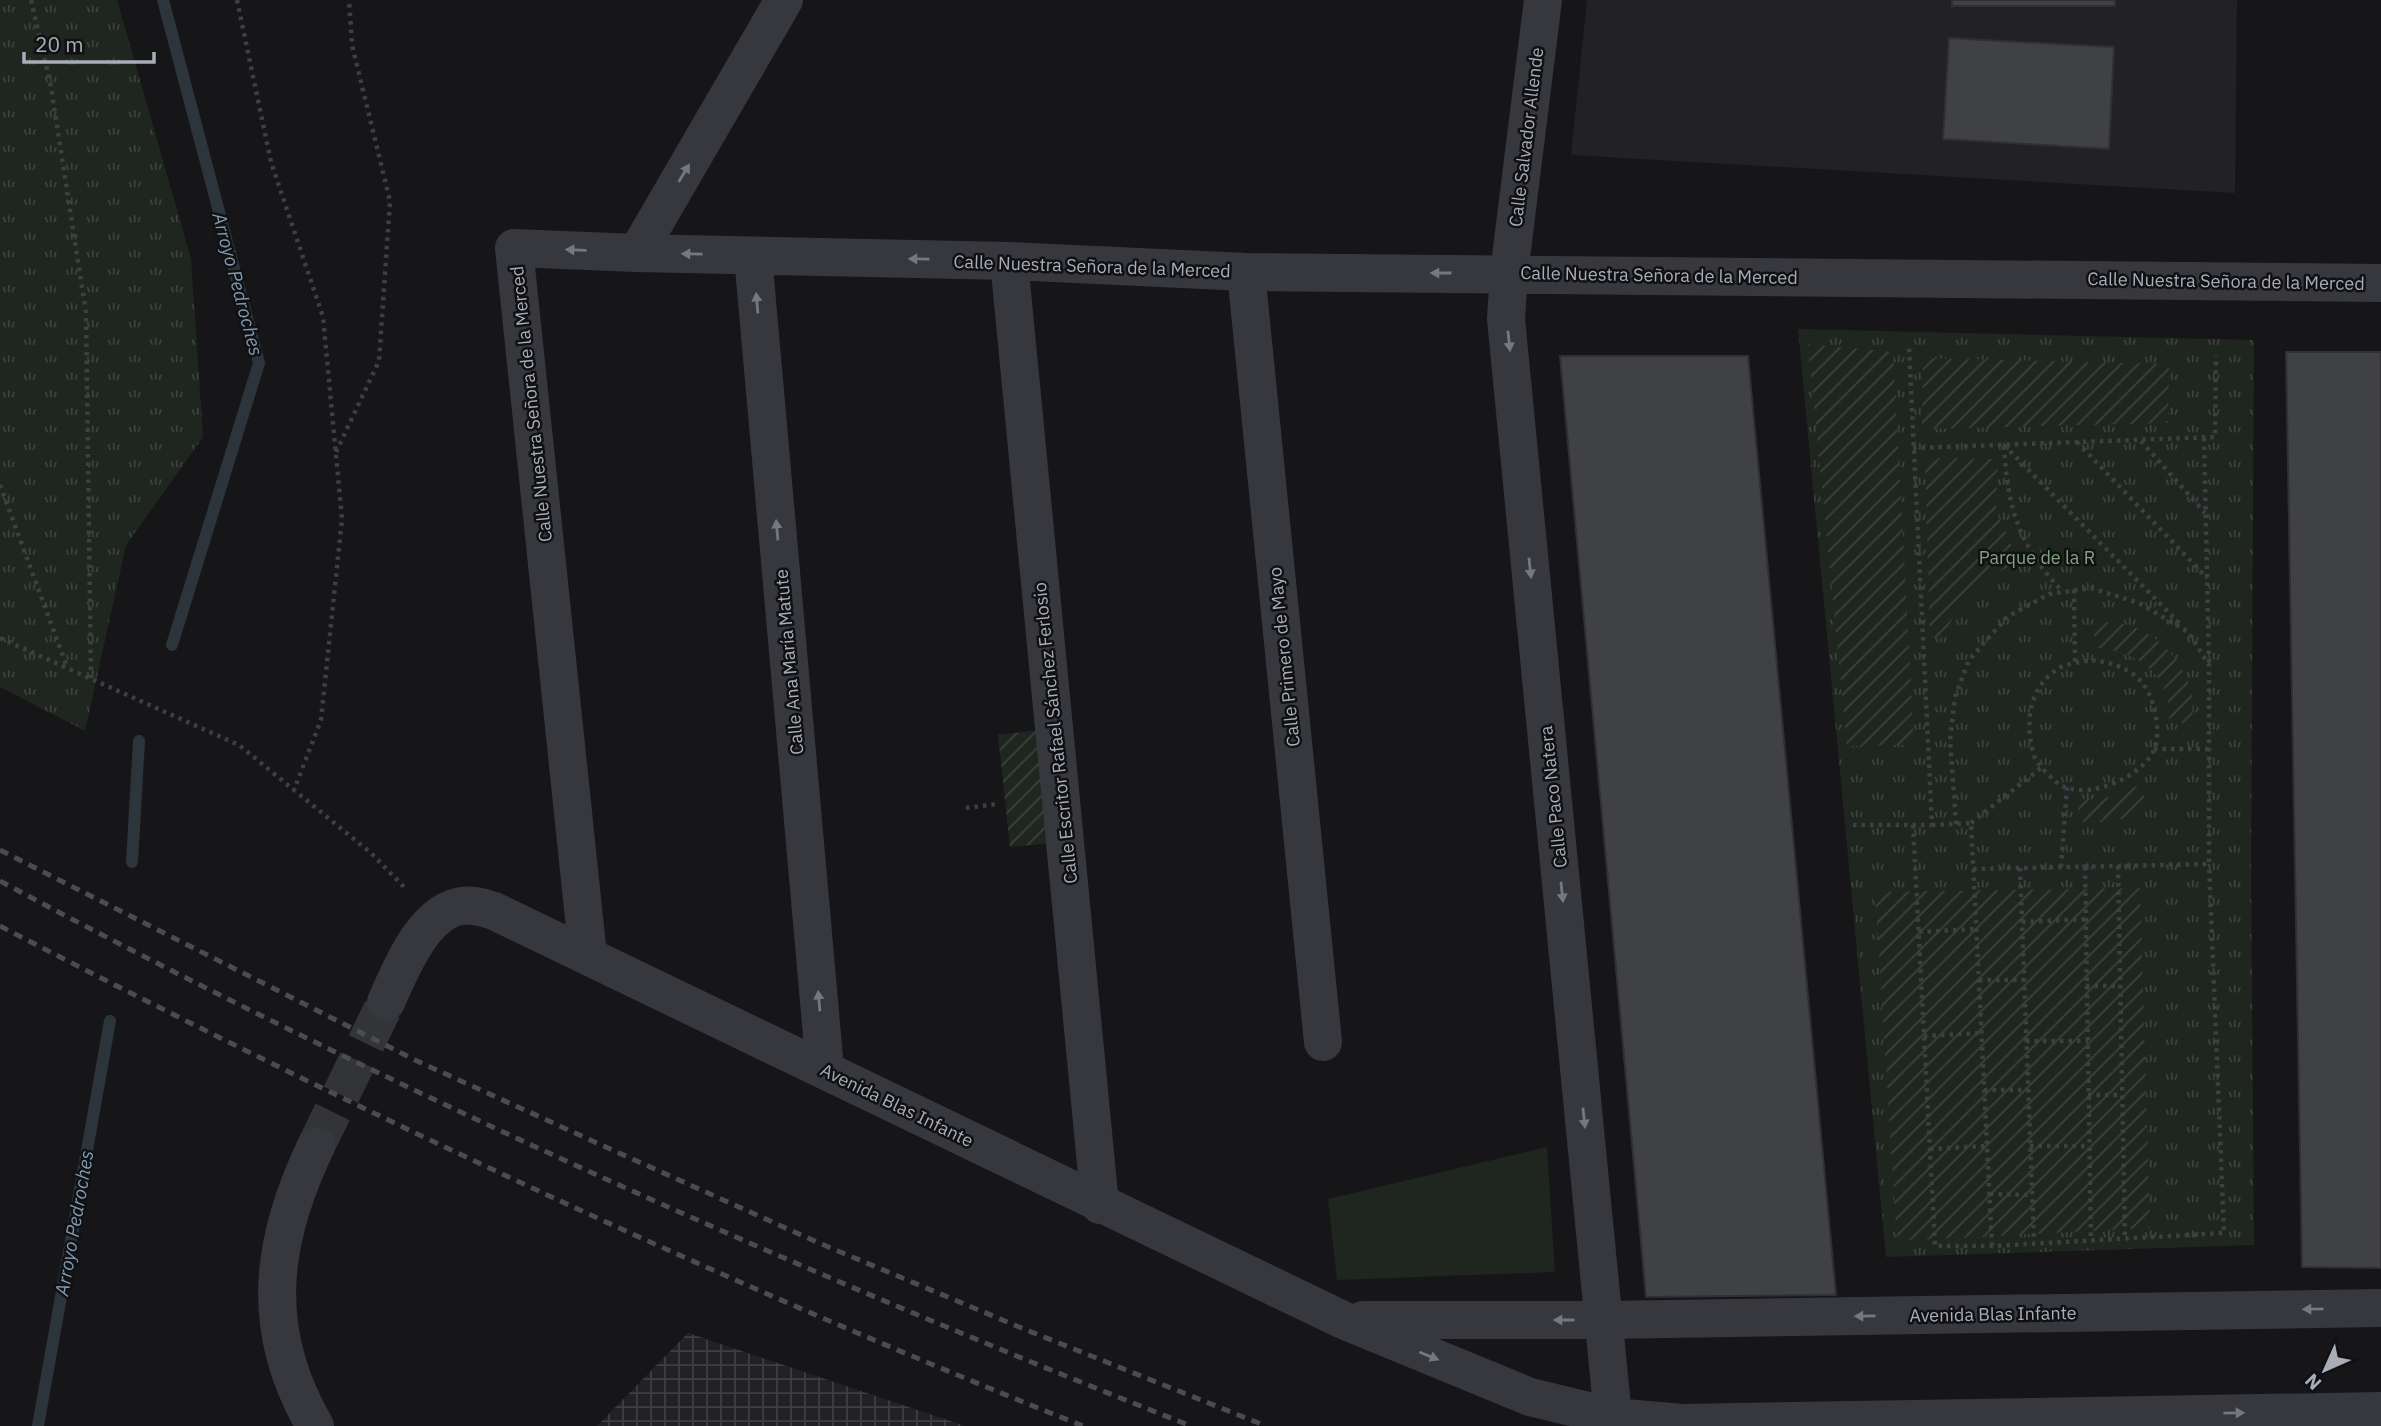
<svg xmlns="http://www.w3.org/2000/svg" width="2381" height="1426" viewBox="0 0 2381 1426" font-family="'IBM Plex Sans',sans-serif">
	<defs>
		<pattern id="industrial-grid" width="8" height="8" patternUnits="userSpaceOnUse" patternTransform="scale(1.75)"><rect width="8" height="8" fill="#222225"/><path d="M0 4h8M4 0v8" fill="none" stroke="#3f3f43"/></pattern>
		<pattern id="park-tufts" width="24" height="20" patternUnits="userSpaceOnUse" patternTransform="scale(1.75)"><rect width="24" height="20" fill="#1e261f"/><path d="M3 7l-1-3M5 7V3M7 7l1-3M15 17l-1-3M17 17v-4M19 17l1-3" fill="none" stroke="#3c433d"/></pattern>
		<pattern id="garden-furrows" width="10" height="10" patternUnits="userSpaceOnUse" patternTransform="scale(1.75)"><rect width="10" height="10" fill="#1e261f"/><path d="M-1 1l2-2M0 10L10 0M9 11l2-2" fill="none" stroke="#3c433d"/></pattern>
	</defs>
	<rect width="100%" height="100%" fill="#161618"/>
	<path fill="#222225" d="M1587,0H2237L2235,193L1571,155Z"/>
	<path fill="url(#industrial-grid)" d="M688,1333L965,1426H597Z"/>
	<path fill="#1e261f" d="M1547,1147L1555,1272L1337,1280L1328,1199Z"/>
	<path fill="url(#park-tufts)" d="M0,0H117L191,259L203,437L126,545L85,731L0,687Z
		M1798,329L2254,340L2251,870L2254,1245L1886,1257Z"/>
	<path fill="url(#garden-furrows)" d="M1808,344L1893,352L1914,745L1847,746Z
		M1923,358L2169,364L2168,423L1922,429Z
		M1925,458L1998,459L1996,510L2019,562L1994,574L1967,596L1940,639L1930,636Z
		M2096,622C2103,622 2111,622 2118,623C2153,628 2186,661 2192,696C2193,704 2192,714 2193,723H2169C2174,676 2137,649 2093,648Z
		M1040,730L1051,843L1010,847L998,735Z
		M2137,786L2150,804C2123,822 2109,824 2077,821L2080,799C2103,800 2118,797 2137,786Z
		M2140,888L2150,1228L1897,1241L1875,892Z"/>
	<g fill="none" stroke-linecap="round" stroke-linejoin="round">
		<path stroke="#2c353c" stroke-width="12" d="M163,0L259,363L172,645
			M132,862L139,741
			M38,1426L110,1021"/>
	</g>
	<path fill="#404145" stroke="#303034" stroke-width="2" d="M1952,0H2115V6H1952Z
		M1949,38L2114,47L2109,149L1943,139Z
		M2286,352H2381V1268L2302,1267Z
		M1560,356H1748L1836,1295L1646,1297Z"/>
	<g fill="none" stroke-linecap="round" stroke-linejoin="round">
		<path stroke="#333438" stroke-width="38" stroke-dasharray="38 19" stroke-linecap="butt" d="M316,1146L386,1002"/>
		<path stroke="#3d3f44" stroke-width="4.5" stroke-dasharray="3.5 5" stroke-linecap="butt" d="M31,0L51,87L86,313L91,678
			M237,0L271,162L323,317L342,519L321,720L294,790
			M2204,438L2209,664
			M2141,441L2205,513
			M2077,442L2207,578
			M2004,445L2182,626
			M2004,446C2008,509 2018,545 2063,592
			M1913,448L2215,437L2216,356
			M336,452L379,361L390,201L352,45L349,0
			M0,485L67,667
			M2074,590L2075,663
			M0,638L239,745L371,853L406,889
			M2092,660C2129,665 2150,679 2156,718C2158,727 2158,741 2154,750C2141,779 2079,805 2054,780C2047,773 2037,765 2034,755C2024,722 2029,685 2061,667C2070,663 2082,662 2092,660Z
			M2154,749H2209
			M966,808L996,804
			M1971,823L2042,767
			M1956,824L1950,740L1955,697L1969,660L2007,617L2049,594L2091,588L2139,603L2188,632L2209,665V864L1973,869
			M1853,825H1932L1909,347
			M1913,825L1935,1246H1992L2224,1233L2209,864
			M1932,825L1971,823L1992,1246
			M2118,866L2125,1239
			M2061,867L2067,787
			M2085,867L2091,1241
			M2020,868L2034,1242
			M2022,922L2085,919
			M1919,932L1977,929
			M1979,980H2024
			M2086,986H2120
			M1924,1036L1982,1033
			M2026,1041H2088
			M1984,1090H2028
			M2088,1095H2122
			M2030,1146H2089
			M1930,1149L1988,1146
			M1990,1194L2031,1195"/>
		<path stroke="#37383d" stroke-width="38" d="M1543,0L1509,273L1506,319L1613,1417
			M637,253L784,0
			M753,256L825,1069
			M1009,261L1100,1205
			M1246,272L1323,1042
			M588,956L514,248L637,253L1009,261L1246,272L2381,283
			M386,1002C400,971 423,911 462,906C473,904 484,908 494,911L1343,1320L1530,1397L1613,1417L1682,1423L2381,1411
			M1363,1320H1605L2381,1308
			M315,1426C259,1330 270,1242 316,1146"/>
		<path stroke="#4a4c52" stroke-width="5" stroke-dasharray="9 7" stroke-linecap="butt" d="M0,850L415,1060L608,1148L819,1243L1024,1329L1266,1426
			M0,881C385,1087 785,1266 1191,1426
			M0,926C353,1109 714,1279 1083,1426"/>
	</g>
	<defs><path id="oneway-solid" d="M-6-.8H1V-3.2L6.5 0L1 3.2V.8H-6Z" transform="scale(1.75)"/></defs>
	<g fill="#757881">
		<use href="#oneway-solid" transform="translate(684 173) rotate(-59)"/>
		<use href="#oneway-solid" transform="translate(576 250) rotate(-178)"/>
		<use href="#oneway-solid" transform="translate(692 254) rotate(-179)"/>
		<use href="#oneway-solid" transform="translate(919 259) rotate(-179)"/>
		<use href="#oneway-solid" transform="translate(1441 273) rotate(-180)"/>
		<use href="#oneway-solid" transform="translate(757 303) rotate(-95)"/>
		<use href="#oneway-solid" transform="translate(1509 341) rotate(84)"/>
		<use href="#oneway-solid" transform="translate(777 530) rotate(-95)"/>
		<use href="#oneway-solid" transform="translate(1530 568) rotate(84)"/>
		<use href="#oneway-solid" transform="translate(1562 892) rotate(84)"/>
		<use href="#oneway-solid" transform="translate(819 1001) rotate(-95)"/>
		<use href="#oneway-solid" transform="translate(1584 1118) rotate(84)"/>
		<use href="#oneway-solid" transform="translate(2313 1309) rotate(179)"/>
		<use href="#oneway-solid" transform="translate(1865 1316) rotate(179)"/>
		<use href="#oneway-solid" transform="translate(1564 1320) rotate(180)"/>
		<use href="#oneway-solid" transform="translate(1429 1356) rotate(22)"/>
		<use href="#oneway-solid" transform="translate(2234 1413) rotate(-1)"/>
	</g>
	<g text-anchor="middle" dominant-baseline="central" stroke-width="5" stroke-linejoin="round" paint-order="stroke">
		<g font-size="18" fill="#a8adb8" stroke="#111113">
			<text transform="translate(1526 137) rotate(-83)">Calle Salvador Allende</text>
			<text transform="translate(1092 266) rotate(2)">Calle Nuestra Señora de la Merced</text>
			<text transform="translate(1659 275) rotate(1)">Calle Nuestra Señora de la Merced</text>
			<text transform="translate(2226 281) rotate(1)">Calle Nuestra Señora de la Merced</text>
			<text transform="translate(531 404) rotate(-96)">Calle Nuestra Señora de la Merced</text>
			<text transform="translate(1284 657) rotate(-96)">Calle Primero de Mayo</text>
			<text transform="translate(789 662) rotate(-95)">Calle Ana María Matute</text>
			<text transform="translate(1055 733) rotate(-96)">Calle Escritor Rafael Sánchez Ferlosio</text>
			<text transform="translate(1553 797) rotate(-96)">Calle Paco Natera</text>
			<text transform="translate(897 1105) rotate(26)">Avenida Blas Infante</text>
			<text transform="translate(1993 1314) rotate(-1)">Avenida Blas Infante</text>
		</g>
		<g font-size="18" fill="#7fa381" stroke="#111113">
			<text x="2037" y="557">Parque de la R</text>
		</g>
		<g font-size="19" font-style="italic" fill="#7f9bb3" stroke="#111113">
			<text transform="translate(238 284) rotate(75)">Arroyo Pedroches</text>
			<text transform="translate(74 1223) rotate(-80)">Arroyo Pedroches</text>
		</g>
	</g>
	<g transform="translate(2325 1370) rotate(225)" stroke="#111113" stroke-width="5" paint-order="stroke">
	<path d="M0-5L12 26L0 18L-12 26Z" fill="#a8adb8"/>
	<text y="-10" font-size="19" font-weight="bold" text-anchor="middle" fill="#a8adb8">N</text>
	</g>
	<path d="M24 52v10h130v-10" fill="none" stroke="#a8adb8" stroke-width="3.5"/>
	<text x="35" y="52" font-size="21" fill="#a8adb8" stroke="#111113" stroke-width="5" paint-order="stroke">20 m</text>
</svg>
